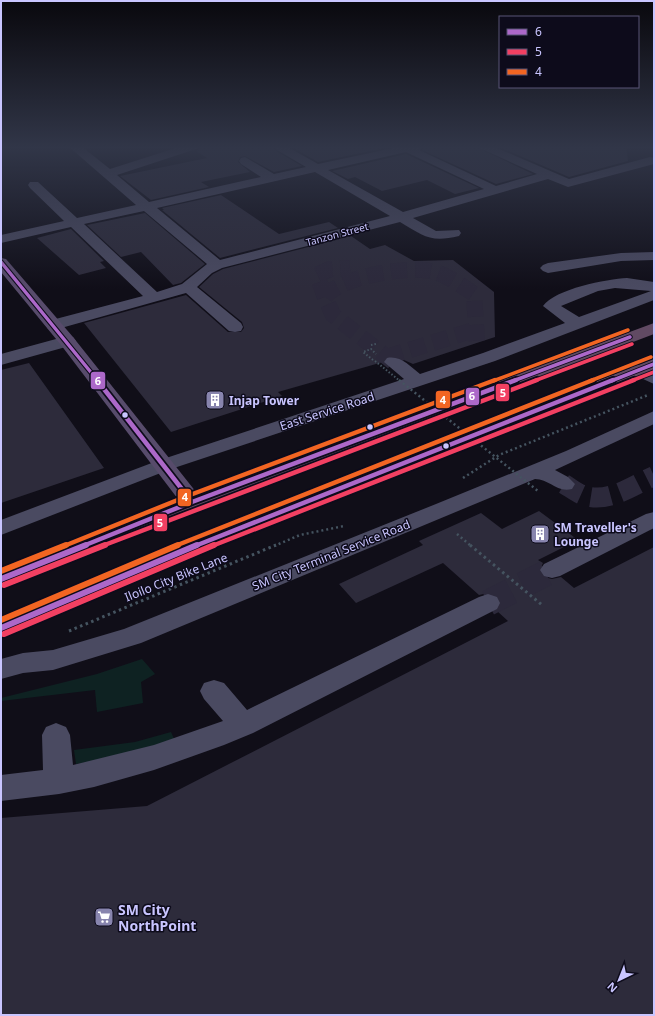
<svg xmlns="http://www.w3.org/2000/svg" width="655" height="1016" viewBox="0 0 655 1016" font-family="'Noto Sans',sans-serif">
	<rect width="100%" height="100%" fill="#100e18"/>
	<path fill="#0e2222" d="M142,659L155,674L141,682L143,703L97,712L95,690L1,701V698L97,674Z
		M171,732L175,741L136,754L76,764L74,750L135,742Z"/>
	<path fill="#2d2b3b" d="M202,146H275L276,151L302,166L274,172L245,156L240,157L238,162L250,172L201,182L209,187L151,200L120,176L207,158L196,151Z
		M290,146H394L318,162Z
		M427,146H474L533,174L496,184L422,150Z
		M497,146H626L628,161L569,177Z
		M406,154L479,188L455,194L427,180L382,191L355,177L348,179L332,171Z
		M221,195L279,234L329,222L338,228L220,258L162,210H164L162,208Z
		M145,213L205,264L181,283L173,285L141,252L121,257L87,225Z
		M71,229L104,261L100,262L106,268L79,275L37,238Z
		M351,236L370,249L385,245L414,261L453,260L494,292L495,337L413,364L397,357H387L383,362L278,392L282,396L171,432L84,323L186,295L228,332H241L244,328L242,322L199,287L213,274L223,269Z
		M29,363L104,468L1,503V370Z
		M539,511L578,540L538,560L543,563L539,571L544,577L552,579L561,577L574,588L654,547V1015H1V818L147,806L508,621L497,611L501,604L498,596L488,593L479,595L443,563L356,603L339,584L423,545L419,541L481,513L502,529Z"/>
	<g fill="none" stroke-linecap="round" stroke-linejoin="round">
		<path stroke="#2c293b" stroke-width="16" stroke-dasharray="16 8" stroke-linecap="butt" d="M325,297L317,275L330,269L350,268
			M387,357L477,329
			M393,362L333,315L325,297C339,277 406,266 430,271C446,274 461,285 474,294L477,343"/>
		<path stroke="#2c293b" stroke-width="20" stroke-dasharray="20 10" stroke-linecap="butt" d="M564,484C571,488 578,494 586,496C609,503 634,485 654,476"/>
		<path stroke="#2c293b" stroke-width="26" stroke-dasharray="26 13" stroke-linecap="butt" d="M488,603L552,570"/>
		<path stroke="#455460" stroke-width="2" stroke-dasharray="1.5 2" stroke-linecap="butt" d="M371,345L376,344
			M373,360L363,352L371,349L376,354"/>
		<path stroke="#455460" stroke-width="2.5" stroke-dasharray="2 3" stroke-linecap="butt" d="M463,478L499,455L648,395
			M457,534L471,546
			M274,546L300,535L344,526"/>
		<path stroke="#455460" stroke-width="3" stroke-dasharray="2.5 3.5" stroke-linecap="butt" d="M470,545L542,605
			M69,631L276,545"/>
		<path fill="#4a4a61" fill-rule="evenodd" d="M68,146H81L110,169L182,146H201L199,148L117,175L149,202L261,177L241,164L239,161L241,158L245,157L274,174L306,167L277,150L276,146H286L318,164L403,146H426L419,150L496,186L537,174L475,146H492L569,179L650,157L654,158V164L568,187L548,179L413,218L436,231L459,230L461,233L459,236C430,243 424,236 400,222L222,268L212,273L197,287L241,323L243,327L241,331L235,332L229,331L186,293L54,330L48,329L46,325L48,321L143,296L71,227L1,243V235L64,221L30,188L28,185L30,182H38L77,218L136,205ZM406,152L484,189L403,212L328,170ZM315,172L390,216L220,260L157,208ZM144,211L207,264L182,284L157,292L84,224Z
			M654,252V260L621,261L548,273L543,271L540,268L543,265L548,263L621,253Z
			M627,278L654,282V300L495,361L171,469L1,535V520L157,461L404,379L384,362L387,358C400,355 410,366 420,374L483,353L565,323L543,306C555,289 607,279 627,278ZM615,288L651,291L579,317L561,306L598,291Z
			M67,336L73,337L76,341L73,345L1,365V354Z
			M638,365L654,372V384L632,374L629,370L632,366Z
			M654,411V424L555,470L568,477L575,484L572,489C556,493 550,479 535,479L141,643L53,670L23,673L1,679V659L23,653L53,650L124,629L436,504L566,451Z
			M654,512V528L560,576L552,578L544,576L540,570L544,564L646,514Z
			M488,594L497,597L500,603L497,609L253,733L224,745L154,770L94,787L59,794L1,801V775L43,770L42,735L46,727L56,723L66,727L70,735L73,765L154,745L223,721L204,699L200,691L204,683L214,680L224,683L247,710L479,597Z"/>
		<path fill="#574b6b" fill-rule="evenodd" d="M1,258L6,259L73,337L200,497L203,502L200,507L192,509L184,507L61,345L1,272Z"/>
		<path fill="#614a63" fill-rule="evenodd" d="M654,323V334L200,507L1,587V570L184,497Z
			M654,359V370L226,541L1,637V618L210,531Z"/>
		<path stroke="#455460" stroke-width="2" stroke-dasharray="1.5 2" stroke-linecap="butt" d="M375,361L400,381"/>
		<path stroke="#455460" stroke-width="2.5" stroke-dasharray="2 3" stroke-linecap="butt" d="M399,380L538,491"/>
		<defs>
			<path id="bus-1-far2" d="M1,262L98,381
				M513,381L630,337
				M611,381L654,364"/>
			<path id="bus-1-far1" d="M97,380L192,502
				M83,546L192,502L516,380
				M195,546L613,380"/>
			<path id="bus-1" d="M1,579L86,545
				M1,628L197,545"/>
			<path id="bus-2-far2" d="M534,381L632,344
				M631,381L654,372"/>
			<path id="bus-2-far1" d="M102,546L537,380
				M212,546L634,380"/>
			<path id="bus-2" d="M4,585L105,545
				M4,634L214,545"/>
			<path id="bus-3-far2" d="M493,381L628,330
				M590,381L651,357"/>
			<path id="bus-3-far1" d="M64,546L190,495L495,380
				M175,546L593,380"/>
			<path id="bus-3" d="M1,571L66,545
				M1,620L178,545"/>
		</defs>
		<use href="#bus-1-far2" stroke="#0d0b1b" stroke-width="5.5"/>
		<use href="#bus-1-far1" stroke="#0d0b1b" stroke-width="8"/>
		<use href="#bus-1" stroke="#0d0b1b" stroke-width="9"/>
		<use href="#bus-2-far2" stroke="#0d0b1b" stroke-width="5.5"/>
		<use href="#bus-2-far1" stroke="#0d0b1b" stroke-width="8"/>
		<use href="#bus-2" stroke="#0d0b1b" stroke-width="9"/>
		<use href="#bus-3-far2" stroke="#0d0b1b" stroke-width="5.5"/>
		<use href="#bus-3-far1" stroke="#0d0b1b" stroke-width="8"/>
		<use href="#bus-3" stroke="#0d0b1b" stroke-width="9"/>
		<use href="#bus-1-far2" stroke="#ac68c9" stroke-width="3.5"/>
		<use href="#bus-1-far1" stroke="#ac68c9" stroke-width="4.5"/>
		<use href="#bus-1" stroke="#ac68c9" stroke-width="6"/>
		<use href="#bus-2-far2" stroke="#f24062" stroke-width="3.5"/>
		<use href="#bus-2-far1" stroke="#f24062" stroke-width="4.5"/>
		<use href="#bus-2" stroke="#f24062" stroke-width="6"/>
		<use href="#bus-3-far2" stroke="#f26522" stroke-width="3.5"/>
		<use href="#bus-3-far1" stroke="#f26522" stroke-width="4.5"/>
		<use href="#bus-3" stroke="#f26522" stroke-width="6"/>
	</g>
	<linearGradient id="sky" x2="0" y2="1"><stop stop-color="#09080d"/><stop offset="0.51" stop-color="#313648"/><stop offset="1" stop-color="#313648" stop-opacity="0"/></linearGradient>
	<rect width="655" height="289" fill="url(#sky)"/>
	<defs>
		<symbol id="building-square" viewBox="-11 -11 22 22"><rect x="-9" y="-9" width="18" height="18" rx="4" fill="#8885ae" stroke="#0d0b1b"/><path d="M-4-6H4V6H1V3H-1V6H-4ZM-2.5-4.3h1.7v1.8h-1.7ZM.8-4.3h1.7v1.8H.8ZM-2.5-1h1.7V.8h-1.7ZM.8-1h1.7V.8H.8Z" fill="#fff"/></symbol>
		<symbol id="supermarket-square" viewBox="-11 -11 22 22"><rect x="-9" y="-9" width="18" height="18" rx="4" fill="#8885ae" stroke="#0d0b1b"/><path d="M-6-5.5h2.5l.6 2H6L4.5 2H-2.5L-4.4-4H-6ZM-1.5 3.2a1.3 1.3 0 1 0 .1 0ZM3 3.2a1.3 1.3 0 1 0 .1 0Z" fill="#fff"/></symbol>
	</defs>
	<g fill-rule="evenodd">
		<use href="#building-square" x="204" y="389" width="22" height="22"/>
		<use href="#building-square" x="529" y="523" width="22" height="22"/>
		<use href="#supermarket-square" x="93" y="906" width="22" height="22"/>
	</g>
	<g fill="#c9c5ff" stroke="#0d0b1b" stroke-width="1.5">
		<circle cx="125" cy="415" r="3.5"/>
		<circle cx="370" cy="427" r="3.5"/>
		<circle cx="446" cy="446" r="3.5"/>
	</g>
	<g text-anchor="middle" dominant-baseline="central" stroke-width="3" stroke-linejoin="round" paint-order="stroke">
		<g font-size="10" fill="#c9c5ff" stroke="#0d0b1b">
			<text transform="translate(337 234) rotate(-15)">Tanzon Street</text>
		</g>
		<g font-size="12" font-weight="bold" fill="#c9c5ff" stroke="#0d0b1b" text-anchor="start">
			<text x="229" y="400">Injap Tower</text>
			<text x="554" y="527">SM Traveller's<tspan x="554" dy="14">Lounge</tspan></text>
		</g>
		<g font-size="12" fill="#c9c5ff" stroke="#0d0b1b">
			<text transform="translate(327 411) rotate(-18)">East Service Road</text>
			<text transform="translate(331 555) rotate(-22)">SM City Terminal Service Road</text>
			<text transform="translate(176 577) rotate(-22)">Iloilo City Bike Lane</text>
		</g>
		<g font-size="14" font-weight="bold" fill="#c9c5ff" stroke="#0d0b1b" text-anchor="start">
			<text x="118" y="909">SM City<tspan x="118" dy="16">NorthPoint</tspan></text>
		</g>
	</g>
	<g stroke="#0d0b1b" stroke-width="1.5">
		<rect x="90" y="371" width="16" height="19" rx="4" fill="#ac68c9"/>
		<rect x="495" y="383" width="15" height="19" rx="4" fill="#f24062"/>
		<rect x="465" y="387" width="15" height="19" rx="4" fill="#ac68c9"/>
		<rect x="435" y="390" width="16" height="19" rx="4" fill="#f26522"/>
		<rect x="177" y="488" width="15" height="19" rx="4" fill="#f26522"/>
		<rect x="153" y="513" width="15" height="19" rx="4" fill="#f24062"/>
	</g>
	<g font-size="11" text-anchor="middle" font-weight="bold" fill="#fff">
		<text x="98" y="385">6</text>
		<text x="503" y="397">5</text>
		<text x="472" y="400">6</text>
		<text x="443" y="404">4</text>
		<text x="185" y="501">4</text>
		<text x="160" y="527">5</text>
	</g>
	<rect width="655" height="1016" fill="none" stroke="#c9c5ff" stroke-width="4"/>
	<rect x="499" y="16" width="140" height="72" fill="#0d0b1b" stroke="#585576"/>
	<rect x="507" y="29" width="20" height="6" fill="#ac68c9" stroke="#585576"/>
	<text x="535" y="36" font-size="12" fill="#c9c5ff">6</text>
	<rect x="507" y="49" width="20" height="6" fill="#f24062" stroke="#585576"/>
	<text x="535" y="56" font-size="12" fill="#c9c5ff">5</text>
	<rect x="507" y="69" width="20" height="6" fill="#f26522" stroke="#585576"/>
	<text x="535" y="76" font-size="12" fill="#c9c5ff">4</text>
	<g transform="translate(619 980) rotate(223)" stroke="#0d0b1b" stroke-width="3" paint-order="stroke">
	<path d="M0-3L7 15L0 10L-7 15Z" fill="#c9c5ff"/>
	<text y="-6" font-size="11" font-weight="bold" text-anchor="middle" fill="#c9c5ff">N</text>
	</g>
</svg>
